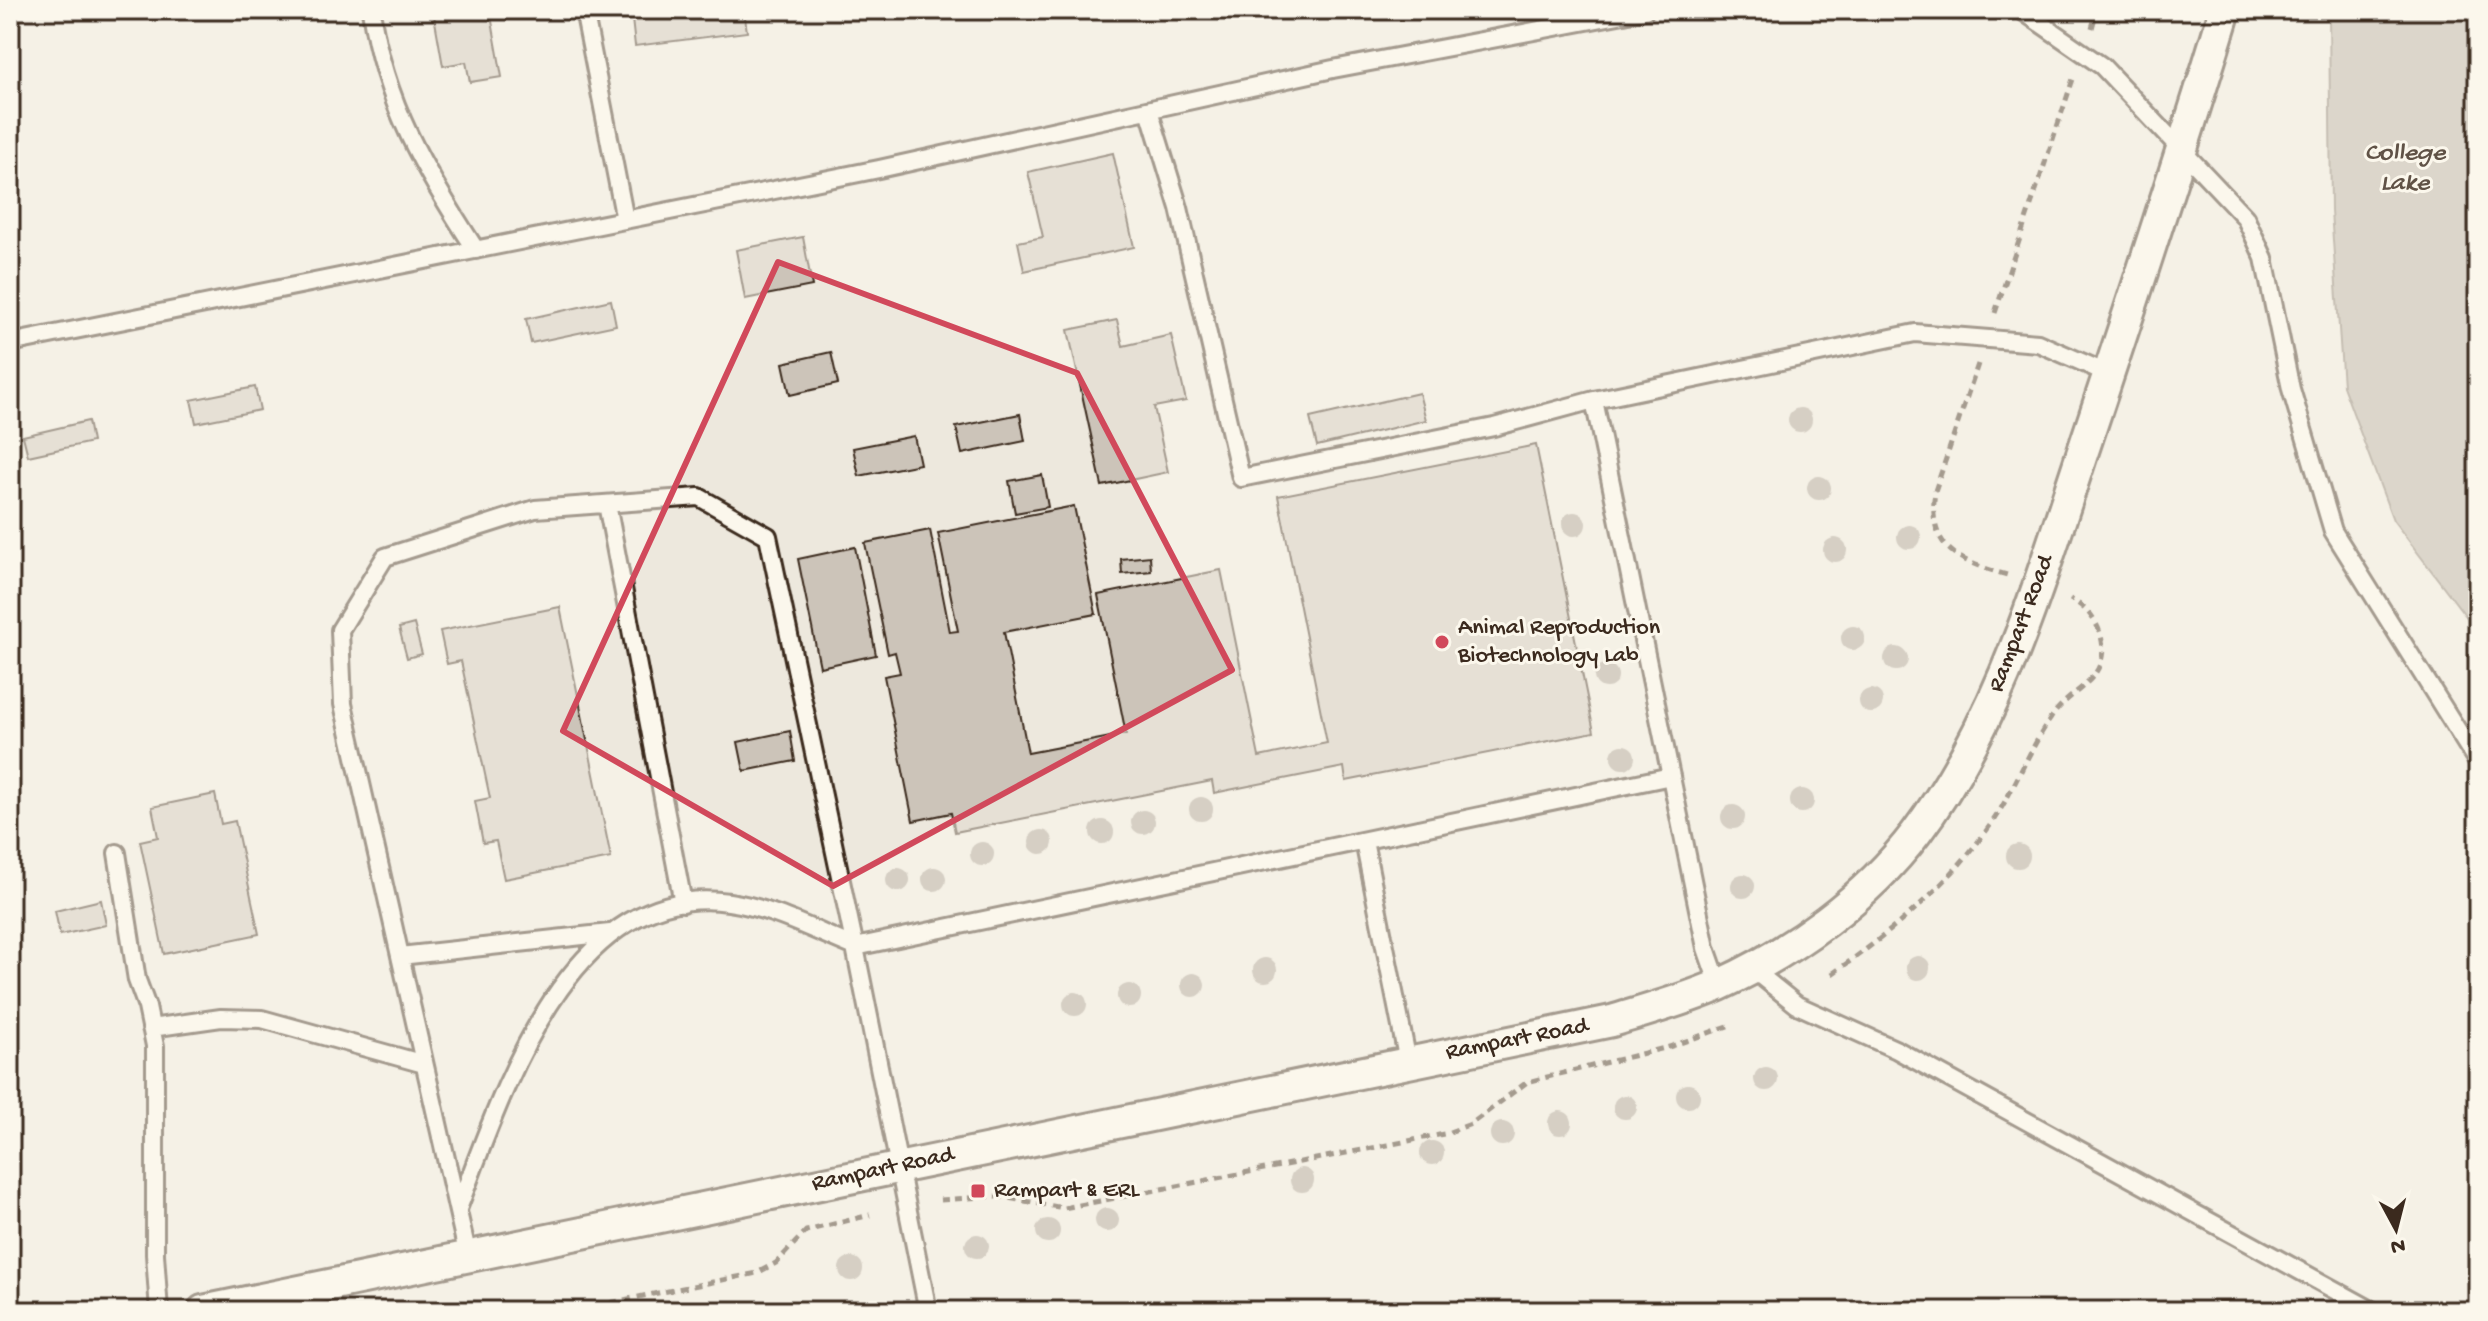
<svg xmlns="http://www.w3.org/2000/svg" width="2488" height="1321" viewBox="0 0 2488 1321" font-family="'Gochi Hand',sans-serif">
	<rect width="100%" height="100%" fill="#fbf7ec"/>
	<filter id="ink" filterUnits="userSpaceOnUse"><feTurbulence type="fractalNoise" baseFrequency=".0125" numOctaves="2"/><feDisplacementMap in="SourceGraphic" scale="16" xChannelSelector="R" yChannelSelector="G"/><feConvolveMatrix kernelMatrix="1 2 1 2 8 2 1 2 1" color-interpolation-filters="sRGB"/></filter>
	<g filter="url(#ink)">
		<path fill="#ede8dd" d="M10,10H2329L2331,211L2393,520L2478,632V1311H10Z"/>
		<path fill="#b6aea2" stroke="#85796d" stroke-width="2" d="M2329,10H2478V632L2393,520L2343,386L2331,211Z"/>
		<path fill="#ccc4b9" stroke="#3b2a1e" stroke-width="2" d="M433,10H490L502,77L470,82L466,62L443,66Z
			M631,10H744L747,32L635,46Z
			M1113,153L1134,247L1024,271L1018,242L1043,237L1028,172Z
			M803,237L812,286L745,299L736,250Z
			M611,300L616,325L531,343L526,319Z
			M1117,320L1123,346L1171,335L1186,401L1154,407L1168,472L1102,486L1068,330Z
			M831,352L838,384L790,395L783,363Z
			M255,387L260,410L196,423L191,400Z
			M1419,393L1426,420L1317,446L1310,418Z
			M1020,414L1025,441L962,454L956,427Z
			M88,421L92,442L28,456L23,436Z
			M914,436L920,464L859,476L853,448Z
			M1536,445L1594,732L1346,781L1344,767L1214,793L1212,781L955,832L951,813L913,821L884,676L900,673L895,652L888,654L865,543L930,530L950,632L958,631L938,533L1074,506L1096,614L1004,632L1028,753L1126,734L1098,595L1221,570L1259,757L1327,743L1278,496Z
			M1042,475L1048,507L1015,513L1009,481Z
			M855,547L876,655L820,667L798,559Z
			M1150,556L1151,571L1122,574L1121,559Z
			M560,607L611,858L504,879L496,841L483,843L475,801L490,798L461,661L447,664L440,631Z
			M414,624L422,654L407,658L399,628Z
			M790,731L795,761L744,771L738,742Z
			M215,794L221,824L235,821L259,934L164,954L140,841L158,837L152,807Z
			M101,900L106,925L60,935L55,911Z"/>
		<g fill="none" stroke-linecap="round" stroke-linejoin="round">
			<defs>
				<path id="service" d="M371,10C384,103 426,173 476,250
					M584,10L625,220
					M2021,10L2102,66L2245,217L2264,258L2291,389L2333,531L2478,763
					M1149,110L1179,208L1241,478L1494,427L1594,400
					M10,343L879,169L1333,69L1645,10
					M607,504L683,903
					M1364,841L1408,1062
					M117,853L137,980L147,1007L155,1046V1254L159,1311
					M400,956L610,933
					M1751,968L1797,1005L1897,1050L2373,1311
					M1719,985L1706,948L1594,400L1915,333L2038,343L2109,374
					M151,1028L221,1018L262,1019L424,1064
					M458,1209C502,1094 569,879 729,902C772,908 815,931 855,947
					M468,1256L343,704L340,630L385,557L535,509L699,497L768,536L855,947
					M928,1311L855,947L1671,776"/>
				<path id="minor" d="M203,1311L1612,1021C1648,1010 1685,1000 1719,985C1792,952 1867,898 1916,833C2002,719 2040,579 2085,445C2133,301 2181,156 2225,10"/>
			</defs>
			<use href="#service" stroke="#3b2a1e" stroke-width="22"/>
			<use href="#minor" stroke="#3b2a1e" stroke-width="36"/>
			<path stroke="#3b2a1e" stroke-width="5" stroke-dasharray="8 6" stroke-linecap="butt" d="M2092,28L2097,10
				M1995,313L2073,79
				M1978,364L1935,491C1927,549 1958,561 2007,575
				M1832,974C1893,931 1948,886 1991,824C2014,791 2028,751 2051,718C2062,700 2081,691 2094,675C2114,649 2097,611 2070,599
				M940,1200L996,1196L1064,1208L1444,1134L1471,1124L1527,1082L1669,1047L1728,1026
				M569,1311L757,1273L776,1263L806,1231L870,1215"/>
			<use href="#service" stroke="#fbf7ec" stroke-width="16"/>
			<use href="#minor" stroke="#fbf7ec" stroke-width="30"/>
		</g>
		<g fill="#a89e93">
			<circle cx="1800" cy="420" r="12"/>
			<circle cx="1819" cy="488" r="12"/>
			<circle cx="1574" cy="524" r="12"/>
			<circle cx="1909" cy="537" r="12"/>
			<circle cx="1835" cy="550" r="12"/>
			<circle cx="1853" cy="638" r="12"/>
			<circle cx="1896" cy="659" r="12"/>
			<circle cx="1606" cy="676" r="12"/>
			<circle cx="1871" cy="701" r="12"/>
			<circle cx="1623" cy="757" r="12"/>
			<circle cx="1802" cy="801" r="12"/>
			<circle cx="1201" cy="809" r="12"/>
			<circle cx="1733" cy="817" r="12"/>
			<circle cx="1143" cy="822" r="12"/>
			<circle cx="1102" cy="832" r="12"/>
			<circle cx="1041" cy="842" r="12"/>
			<circle cx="982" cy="854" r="12"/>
			<circle cx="2018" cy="856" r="12"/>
			<circle cx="934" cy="879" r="12"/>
			<circle cx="898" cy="880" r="12"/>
			<circle cx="1743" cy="886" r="12"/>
			<circle cx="1918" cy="968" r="12"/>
			<circle cx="1265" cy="970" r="12"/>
			<circle cx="1193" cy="985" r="12"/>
			<circle cx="1129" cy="996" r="12"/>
			<circle cx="1075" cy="1004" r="12"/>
			<circle cx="1766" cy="1079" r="12"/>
			<circle cx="1688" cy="1096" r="12"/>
			<circle cx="1625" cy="1107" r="12"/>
			<circle cx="1560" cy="1123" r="12"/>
			<circle cx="1502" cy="1134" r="12"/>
			<circle cx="1432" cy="1153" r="12"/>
			<circle cx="1302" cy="1180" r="12"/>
			<circle cx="1107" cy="1220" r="12"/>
			<circle cx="1048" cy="1231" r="12"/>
			<circle cx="977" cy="1246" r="12"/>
			<circle cx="851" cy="1269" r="12"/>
		</g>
	</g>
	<path d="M0 0H2488V1321H0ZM778,262L1077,373L1232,670L833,886L563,731Z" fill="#fbf7ec" fill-opacity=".55" fill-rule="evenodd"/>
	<path fill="none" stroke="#d1495b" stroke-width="6" stroke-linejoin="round" d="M778,262L1077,373L1232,670L833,886L563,731Z"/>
	<g fill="#d1495b" stroke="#fbf7ec" stroke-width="3">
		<circle cx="1442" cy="642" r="8"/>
		<rect x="970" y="1183" width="16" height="16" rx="4"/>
	</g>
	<g text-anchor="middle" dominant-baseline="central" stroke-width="6" stroke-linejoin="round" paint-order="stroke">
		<g font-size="24" fill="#3b2a1e" stroke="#fbf7ec">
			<text transform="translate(2022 624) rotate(-69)">Rampart Road</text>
			<text transform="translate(1517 1040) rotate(-11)">Rampart Road</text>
			<text transform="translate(883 1170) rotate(-12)">Rampart Road</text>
		</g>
		<g font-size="24" fill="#3b2a1e" stroke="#fbf7ec" text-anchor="start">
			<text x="1458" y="628">Animal Reproduction<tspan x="1458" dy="28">Biotechnology Lab</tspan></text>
			<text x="994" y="1191">Rampart &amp; ERL</text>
		</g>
		<g font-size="26" font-style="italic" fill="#605246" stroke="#fbf7ec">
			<text x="2405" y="154">College<tspan x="2405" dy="30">Lake</tspan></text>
		</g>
	</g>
	<rect width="2488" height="1321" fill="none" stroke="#fbf7ec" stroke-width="40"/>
	<rect x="20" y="20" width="2448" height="1281" fill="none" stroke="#3b2a1e" stroke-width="3" filter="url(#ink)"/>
	<g transform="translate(2396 1229) rotate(173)" stroke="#fbf7ec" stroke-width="6" paint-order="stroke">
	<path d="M0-6L14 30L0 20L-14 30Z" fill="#3b2a1e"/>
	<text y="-12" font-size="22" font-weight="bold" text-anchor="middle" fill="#3b2a1e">N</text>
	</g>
</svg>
